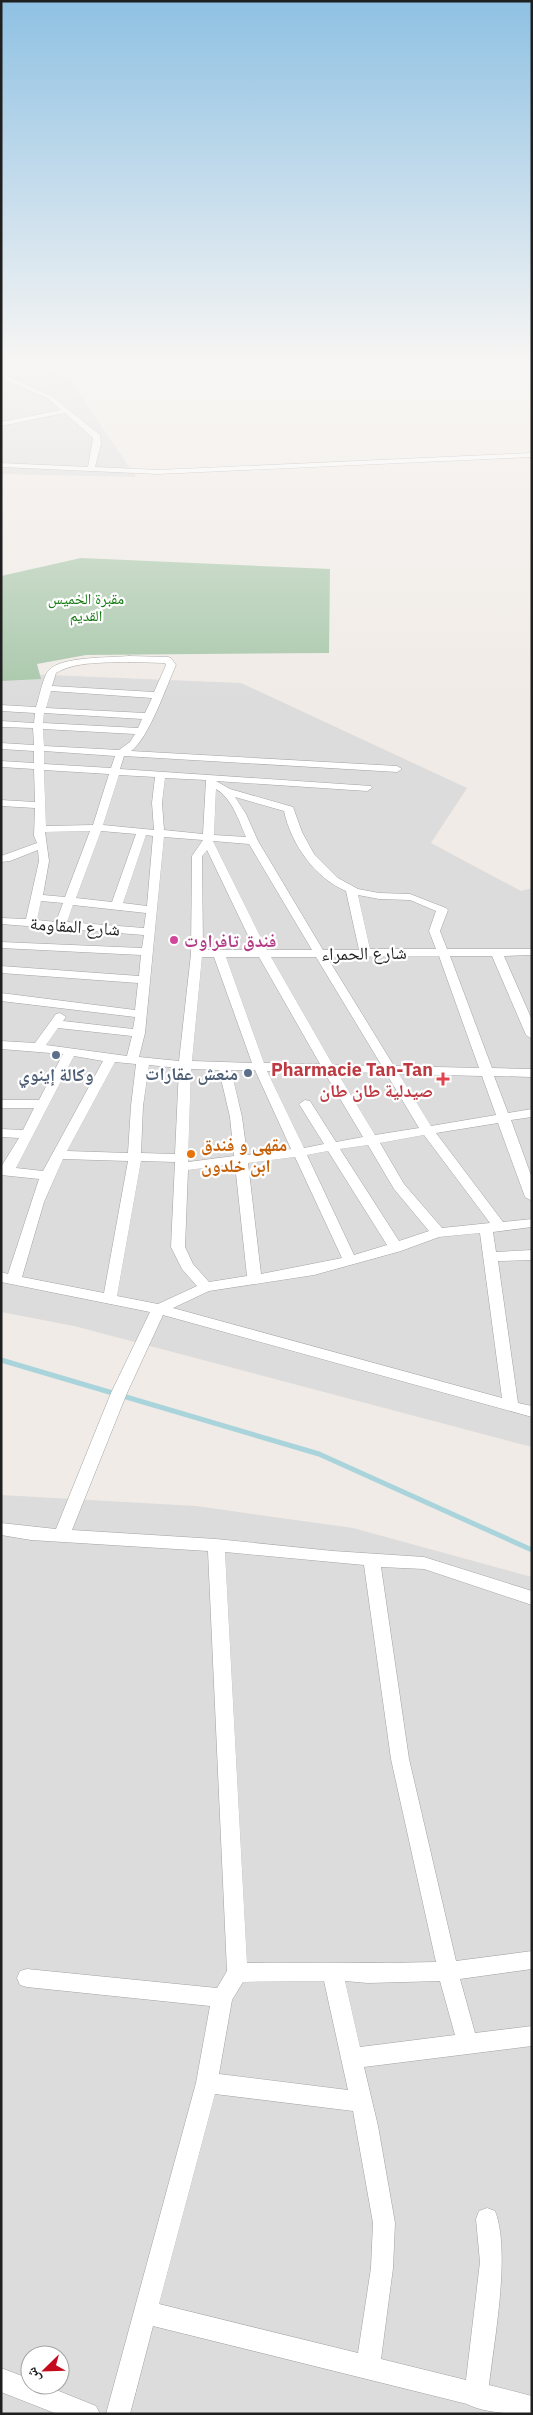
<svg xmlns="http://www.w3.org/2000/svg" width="533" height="2415" viewBox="0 0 533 2415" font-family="'IBM Plex Sans','Noto Naskh Arabic',sans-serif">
	<rect width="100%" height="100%" fill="#f0ebe6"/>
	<path fill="#dddcdc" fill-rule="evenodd" d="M1,362H35L71,381L136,477L1,474Z
		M1,673L241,683L467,788L431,843L521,891L532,888V1447L74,1326L1,1312Z
		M1,1495L196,1506L353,1528L532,1577V2414H1ZM30,2355H60V2385H30Z"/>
	<path fill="#a8c7aa" d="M81,558L330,569L329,653L86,655L37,664L41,679L1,681V576Z"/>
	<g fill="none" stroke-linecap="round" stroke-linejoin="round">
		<path stroke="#a9d4db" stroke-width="5" d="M1,1360L319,1454L532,1550"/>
		<defs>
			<path id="street" d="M1,373L53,397L100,435L101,444L95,467L158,470L532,453V457L158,474L1,467V463L88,467L93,438L65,413L1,426V422L61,410L49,399L1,378Z
				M129,656L168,657L171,658L176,665C166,687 149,738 131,751L397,766L402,769L397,772L124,756L120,769L371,786L372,788L367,791L216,781L230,789L293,807L302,832L314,854L338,878L358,889L379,893L410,894L446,908L448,910L440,931L447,949H532V955L504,956L532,1020V1039L526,1035L492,956H450L492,1068L532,1069V1077L494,1076L508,1113L532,1109V1117L511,1120L532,1178V1201L525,1197L498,1123L436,1133L503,1222L532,1219V1227L493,1232L496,1252L532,1250V1260L498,1261L518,1403L532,1406V1417L163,1315L127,1393L72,1530L216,1539L333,1551L424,1557L532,1591V1605L424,1569L381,1567L409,1759L456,1961L532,1951V1969L460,1979L475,2033L532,2026V2046L364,2067L378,2126L395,2223L393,2268L381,2359L466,2380L480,2262L476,2219L479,2211L487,2208L495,2211C511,2251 494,2341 489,2385L532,2396V2414C513,2414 483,2413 467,2404L153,2326L130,2414H106L196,2083L210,2006L27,1987L20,1985L17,1978L20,1971L27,1969L217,1988L227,1971L208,1551L31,1540L1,1535V1523L56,1529L111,1393L150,1312L1,1282V1272L8,1274L39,1179L1,1175V1167L19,1138L1,1137V1129L23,1130L34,1108H1V1100H39L63,1054L1,1049V1041L35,1043L56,1014L60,1013L66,1017L63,1021L133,1029L135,1017L1,1001V993L135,1010L138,983L1,973V966L139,976L141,955L1,948V942L142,948L144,935L1,924V918L26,919L39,861L38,850L10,861L1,862V856L37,843L34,836L35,808L1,806V800L35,802L34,769L1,767V761L34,763V751L1,749V743L34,745L33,728L1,727V721L34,723L35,713L1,711V705L36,707C39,699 43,676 49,670C62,656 110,658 129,656ZM129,662L165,663L166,665L154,692L52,686L56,673C76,661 106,663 129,662ZM51,691L152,698L145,713L46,708ZM44,713L142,719L138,728L43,723ZM43,729L135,734L130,742L119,750L44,746ZM44,751L115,756L111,768L44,764ZM44,770L109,774L93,825L46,826ZM119,775L155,777L152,803L154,830L103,825ZM165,778L206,780L203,834L164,830L162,803ZM216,789C232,798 239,821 246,837L214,835ZM235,797L284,811C291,844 315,878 346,891L359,950H323L258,841L246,814ZM90,831L65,897L43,895L49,861L45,832ZM101,831L136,834L112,902L76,898ZM146,835L153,836L147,906L123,903ZM164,837L203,840L192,856L191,954L179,1061L139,1057L145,1033ZM213,841L249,844L312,950H267ZM207,850L255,950H203L202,856ZM358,895L379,899L410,900L436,911L429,931L436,949H370ZM41,901L63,903L56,922L37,920ZM73,905L146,913L144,928L67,922ZM439,956L479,1068L394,1066L327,957ZM202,957H214L252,1063L192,1061ZM226,957H259L320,1064L264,1063ZM271,957H316L382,1066L333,1065ZM58,1028L132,1036L127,1056L46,1045ZM74,1056L103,1061L43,1171L16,1168ZM115,1062L136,1064L131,1106L128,1153L67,1151ZM149,1065L179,1068L175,1154L141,1153L143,1106ZM191,1069L219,1070L230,1117L234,1156L188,1162ZM231,1070H255L291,1149L247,1155L242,1117ZM267,1071L324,1072L363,1137L336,1142L310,1101L305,1100L299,1104L324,1144L304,1148ZM337,1072L386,1073L419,1128L375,1135ZM399,1074L482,1076L496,1115L431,1126ZM424,1135L490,1223L442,1228L404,1184L380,1143ZM368,1145L394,1189L429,1231L399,1241L340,1149ZM328,1151L387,1245L354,1255L307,1155ZM295,1157L342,1258L261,1274L248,1163ZM63,1159L128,1161L104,1293L22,1277L44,1202ZM141,1161L175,1162L171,1247L182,1269L197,1286L158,1304L117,1296ZM235,1164L247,1276L209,1282L193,1264L185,1247L188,1170ZM480,1233L502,1398L173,1308L209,1291L314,1275L401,1251L439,1237ZM225,1552L364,1565L391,1759L436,1962C373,1964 310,1962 247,1963ZM324,1981L348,2090L219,2074L232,2000L243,1982ZM345,1981L368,1983L440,1981L455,2035L360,2047ZM215,2094L353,2111L373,2223L371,2268L358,2353L159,2304Z
				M1,2368L30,2379V2385H44L96,2406L100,2414H57L1,2392Z"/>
		</defs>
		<use href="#street" stroke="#a3a3a3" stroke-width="1"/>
		<use href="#street" fill="#fff" fill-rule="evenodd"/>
	</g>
	<linearGradient id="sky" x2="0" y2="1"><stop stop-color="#8fc1e3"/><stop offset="0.52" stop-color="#f8f6f4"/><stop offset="1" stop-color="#f8f6f4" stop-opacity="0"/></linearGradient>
	<rect width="533" height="700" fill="url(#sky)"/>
	<circle fill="#d1479c" stroke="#fff" stroke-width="2" cx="174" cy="940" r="5"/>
	<g fill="#5c6f8a" stroke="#fff" stroke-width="2">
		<circle cx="56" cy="1055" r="5"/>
		<circle cx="248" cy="1073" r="5"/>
	</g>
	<path fill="#e0444e" stroke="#fff" stroke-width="2" d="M440.5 1071.5h5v5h5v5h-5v5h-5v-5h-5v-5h5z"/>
	<circle fill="#e8710a" stroke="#fff" stroke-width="2" cx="191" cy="1154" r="5"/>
	<g text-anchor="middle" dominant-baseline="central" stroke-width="4.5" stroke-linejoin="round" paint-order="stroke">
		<g font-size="15" fill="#137a11" stroke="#fff">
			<text x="86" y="598">مقبرة الخميس<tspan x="86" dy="17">القديم</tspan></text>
		</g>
		<g font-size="18" fill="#1f1f1f" stroke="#fff">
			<text transform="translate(75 926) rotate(4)">شارع المقاومة</text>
			<text transform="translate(364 953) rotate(-1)">شارع الحمراء</text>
		</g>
		<g font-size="18" font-weight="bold" fill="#b23c85" stroke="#fff" text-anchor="start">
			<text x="184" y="940">فندق تافراوت</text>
		</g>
		<g font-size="18" font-weight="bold" fill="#be3a42" stroke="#fff" text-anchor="end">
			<text x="433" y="1069">Pharmacie Tan-Tan<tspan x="433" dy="21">صيدلية طان طان</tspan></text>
		</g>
		<g font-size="18" font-weight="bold" fill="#4e5e75" stroke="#fff" text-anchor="end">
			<text x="238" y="1073">منعش عقارات</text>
			<text x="56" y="1074" text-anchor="middle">وكالة إينوي</text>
		</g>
		<g font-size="18" font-weight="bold" fill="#c56008" stroke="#fff" text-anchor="start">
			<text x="201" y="1144">مقهى و فندق<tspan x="201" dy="21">ابن خلدون</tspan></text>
		</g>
	</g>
	<rect width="533" height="2415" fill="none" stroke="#1f1f1f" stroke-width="5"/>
	<g transform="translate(45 2370) rotate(247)"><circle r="24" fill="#ffffff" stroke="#a5a5a5"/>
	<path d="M0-4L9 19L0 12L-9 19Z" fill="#c50a1c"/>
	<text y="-8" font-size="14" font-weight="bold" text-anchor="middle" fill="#1f1f1f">ش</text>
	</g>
</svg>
